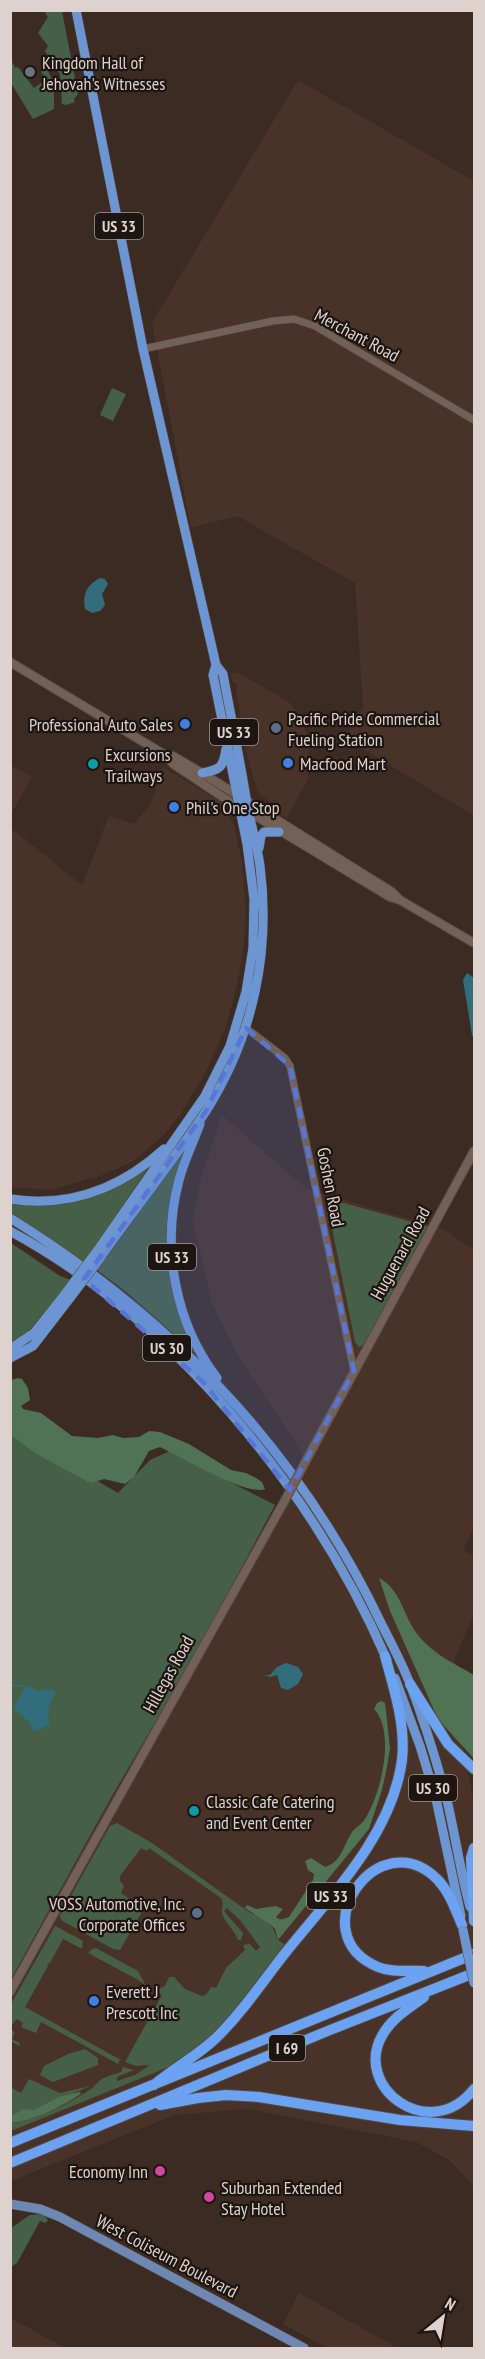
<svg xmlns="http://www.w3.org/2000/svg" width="485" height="2359" viewBox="0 0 485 2359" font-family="'PT Sans Narrow',sans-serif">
	<rect width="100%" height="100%" fill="#3c2b23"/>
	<path fill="#493227" d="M298,80L474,181V816L345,738L363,707L355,583L237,516L191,528L152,323Z
		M231,672L241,674L289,702L300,717L308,737L310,748L305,769L309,777L287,818L279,813L277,808L257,791L247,754L236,690L237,685L232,681Z
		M11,765L32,777L11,814Z
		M163,767L221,802L226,807L234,825L242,862L246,912L244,945L237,986L226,1027L206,1072L180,1115L165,1134L134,1161L100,1176L51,1190L11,1187V828L82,885L109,816L134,824L151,803Z
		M222,1115L307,1189L444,1229L474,1251V1526L464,1550L474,1557V1613L455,1658L459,1724L474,1803V2186L449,2160L416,2142L247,2109L175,2115L11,2181V1979L113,1794L193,1658L304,1456L239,1358L212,1304L193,1222L200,1181Z
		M299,2293L398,2348H327L283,2324Z
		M10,2318H11L65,2348H11Z"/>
	<path fill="#456047" d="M44,11H62L78,94L74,99L75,102L66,105L62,104L60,74L45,51L48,46L38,33L48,17Z
		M11,58L13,62L12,65L14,64L15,68L18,67L34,88L44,81L42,78L44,76L41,72L47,68L54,85V109L33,119L11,83Z
		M112,388L126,394L113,421L100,415Z
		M182,1153L184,1155L169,1244L196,1350L194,1352L125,1291L97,1270Z
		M149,1167L85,1262L11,1214V1202L38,1204L131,1179Z
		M326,1198L430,1227L364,1345L359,1347L355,1342Z
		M11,1243L60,1276L71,1280L28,1332L11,1344Z
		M11,1431L118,1493L150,1460L170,1451L275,1505L193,1658L113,1794L11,1979Z
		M117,1823L152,1843L249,1912C266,1920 272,1921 277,1939L285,1945L231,2015L201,2046L171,2066L11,2131V2123C37,2121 69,2103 91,2089C94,2087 97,2083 99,2081C105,2076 114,2075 121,2072L123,2067L134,2070L117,2077V2081L135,2075L150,2065L136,2066L125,2062L162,1995L154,1991L165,1986L169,1977H174L185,1989L202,1996L206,1995L211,1987L216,1988L226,1968L245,1950L243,1945L250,1944L256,1951L260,1947L240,1920L227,1908L224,1911L243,1933L241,1940H238C236,1931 224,1923 222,1913C221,1906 225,1905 221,1898L149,1848L147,1851L141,1848L120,1876V1881L124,1886L121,1893L140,1907L142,1912L120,1950L113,1949L61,1920L60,1915L110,1826Z
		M55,1926L80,1939L83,1942L82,1949L63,1939L50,1963L47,1964L48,1966L25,2007L121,2060L118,2062L120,2065L41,2022L36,2033L21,2027L23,2023L17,2019L11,2026V2030L15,2032L12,2039L20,2043L19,2046L11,2041V2004Z
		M96,1948L138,1971L146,1986L140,1981L88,1953L92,1949Z
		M85,2049L98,2058V2065L53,2082L40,2075L44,2066L68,2054Z
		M29,2079L60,2093L90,2086L66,2097H58L33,2110H27L11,2117L10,2087L21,2093Z
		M40,2214L46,2217L48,2221L45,2223L40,2221L17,2263L11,2267V2228L30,2215Z"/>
	<path fill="#507353" d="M18,1378L22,1379L28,1388L30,1400L21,1406L23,1409L41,1413L72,1436L98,1438L113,1435L123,1438L139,1437L149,1431L160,1432L189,1444L231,1470L246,1473L256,1478L262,1482L265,1489C248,1497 179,1456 160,1447L149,1451L134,1477L125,1484L104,1479L91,1483L88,1482L35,1453L11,1435V1380Z
		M379,1578C401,1589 403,1616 418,1635C433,1654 453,1663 474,1675V1759L438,1719L390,1611Z
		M381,1701L385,1703L390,1748L387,1767L382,1790L369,1829L278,1940L275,1929L271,1925L245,1908L247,1905L256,1909L276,1906L283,1909L276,1917C280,1921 284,1919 289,1917L313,1880L314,1874L308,1870L305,1861L311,1858L325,1867C341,1863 344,1844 352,1832C356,1827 362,1824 365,1819C381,1794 396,1732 374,1709L377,1703Z
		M80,2092L81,2094C59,2108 36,2120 11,2123V2117L23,2109L33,2110L58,2097Z"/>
	<path fill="#316d7b" d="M100,578L105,579L108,584L102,594L105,605L100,611L92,613L85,609C82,594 87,585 100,578Z
		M467,973L474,978V1038L472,1035L463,980Z
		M286,1663L298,1667L303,1674L298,1684L288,1690L281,1688L277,1675L270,1677L264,1675H270L277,1667Z
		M26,1685L38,1691L51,1689L56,1692C50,1702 46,1711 50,1724L37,1731L32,1729L31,1724L14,1708Z"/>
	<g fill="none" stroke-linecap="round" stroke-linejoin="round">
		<path stroke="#316d7b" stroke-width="1.5" d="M10,1685L24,1686"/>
		<defs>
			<path id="tertiary" d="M143,349L273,321L294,319L315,326L474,420
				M246,1028L285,1058L290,1066L354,1371"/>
			<path id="secondary" d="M10,662L167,756H173L202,773L392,892L400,900L474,943
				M167,756L173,764L238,807L249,812L390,897L400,900
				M307,1459L474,1151
				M10,1992L284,1502"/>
			<path id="primary" d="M10,2204L40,2209L60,2217L304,2348"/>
			<path id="trunk" d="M76,10L143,349L216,665L223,674C231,717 240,760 247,804C251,825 257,845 260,866C271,952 253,1037 206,1111C174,1160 136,1207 102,1255
				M202,773C220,769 223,769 226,749
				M259,848L261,836L264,832H279
				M200,1124C193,1143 184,1161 179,1180C161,1247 175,1323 217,1378
				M10,1199C69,1208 121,1188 164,1149
				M10,1218C172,1318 299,1451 381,1623C391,1643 402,1663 410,1684C424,1721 436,1759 446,1796C455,1833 460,1870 470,1907
				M10,1231C174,1320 314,1491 387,1660
				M97,1251L205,1096L230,1046L246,992L253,948L254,899L247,844L213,675L216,665
				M10,1349L34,1333L65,1294
				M10,1358L33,1346L70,1298
				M395,1678L420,1746L436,1799L461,1916"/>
			<path id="motorway" d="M410,1684L448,1744L474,1769
				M474,1921L471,1858L474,1848
				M424,1971C408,1970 392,1973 378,1967C299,1934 379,1819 438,1880C450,1893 455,1909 462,1925
				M424,1997C408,2009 393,2017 383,2034C351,2087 430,2145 474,2089
				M154,2085C174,2068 197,2056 216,2038C241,2014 261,1984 282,1957C328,1899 392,1836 402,1760C406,1725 394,1689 385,1656
				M160,2105L198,2098L226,2095L259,2097L400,2120L474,2126
				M10,2143L474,1954
				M10,2163L330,2030L474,1973"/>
		</defs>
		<use href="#tertiary" stroke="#564842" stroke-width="8"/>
		<use href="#secondary" stroke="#564842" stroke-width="10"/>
		<use href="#primary" stroke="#564842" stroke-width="10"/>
		<use href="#trunk" stroke="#564842" stroke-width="10"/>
		<use href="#motorway" stroke="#564842" stroke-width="12"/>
		<use href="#tertiary" stroke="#736057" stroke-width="7"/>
		<use href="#secondary" stroke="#736057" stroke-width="8"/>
		<use href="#primary" stroke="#6e88b3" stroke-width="9"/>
		<use href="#trunk" stroke="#6c95d2" stroke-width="9"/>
		<use href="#motorway" stroke="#6ba2f1" stroke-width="10"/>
		<defs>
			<path id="secondary-bridge" d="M284,1502L307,1459"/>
			<path id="trunk-bridge" d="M65,1294L97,1251
				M70,1298L101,1257
				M463,1930L474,1983"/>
		</defs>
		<use href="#secondary-bridge" stroke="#564842" stroke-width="10" stroke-linecap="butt"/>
		<use href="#trunk-bridge" stroke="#564842" stroke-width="10" stroke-linecap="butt"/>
		<use href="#secondary-bridge" stroke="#736057" stroke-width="8"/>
		<use href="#trunk-bridge" stroke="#6c95d2" stroke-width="9"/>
	</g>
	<path fill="#5776d5" fill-opacity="0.2" stroke="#5776d5" stroke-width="4.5" stroke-dasharray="12 8" stroke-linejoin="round" d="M246,1028L290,1066L354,1371L290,1490L202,1381L84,1279L206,1111Z"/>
	<circle fill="#6b7280" stroke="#1d1512" stroke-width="2" cx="30" cy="72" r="6"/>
	<g fill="#3f7fe0" stroke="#1d1512" stroke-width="2">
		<circle cx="185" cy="724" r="6"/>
		<circle cx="288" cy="763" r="6"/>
		<circle cx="174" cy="807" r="6"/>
		<circle cx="94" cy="2001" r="6"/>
	</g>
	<g fill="#5c6f8a" stroke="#1d1512" stroke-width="2">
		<circle cx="276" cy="728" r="6"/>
		<circle cx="197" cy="1913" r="6"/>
	</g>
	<g fill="#0f9aa8" stroke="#1d1512" stroke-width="2">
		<circle cx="93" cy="764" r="6"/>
		<circle cx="194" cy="1811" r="6"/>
	</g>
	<g fill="#d1479c" stroke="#1d1512" stroke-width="2">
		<circle cx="160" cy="2171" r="6"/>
		<circle cx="209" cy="2197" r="6"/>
	</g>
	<g text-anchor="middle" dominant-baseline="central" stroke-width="4.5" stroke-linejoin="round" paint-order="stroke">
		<g fill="#1d1512" stroke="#a39995" stroke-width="1.5">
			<rect x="95" y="213" width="48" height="26" rx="4.5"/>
			<rect x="210" y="719" width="48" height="26" rx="4.5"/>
			<rect x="148" y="1244" width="48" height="26" rx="4.5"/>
			<rect x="143" y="1335" width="48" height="26" rx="4.5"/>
			<rect x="409" y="1775" width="48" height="26" rx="4.5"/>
			<rect x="307" y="1883" width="48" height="26" rx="4.5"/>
			<rect x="269" y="2035" width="36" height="26" rx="4.5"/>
		</g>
		<g font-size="16" font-weight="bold" fill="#ddd2cd">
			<text x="119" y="226">US 33</text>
			<text x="234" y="732">US 33</text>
			<text x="172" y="1257">US 33</text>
			<text x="167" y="1348">US 30</text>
			<text x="433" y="1788">US 30</text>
			<text x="331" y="1896">US 33</text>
			<text x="287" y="2048">I 69</text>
		</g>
		<g font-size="18" fill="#ddd2cd" stroke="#1d1512" text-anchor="start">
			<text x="42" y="62">Kingdom Hall of<tspan x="42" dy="21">Jehovah's Witnesses</tspan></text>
			<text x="288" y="718">Pacific Pride Commercial<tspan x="288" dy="21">Fueling Station</tspan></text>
			<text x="173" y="724" text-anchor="end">Professional Auto Sales</text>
			<text x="105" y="754">Excursions<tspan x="105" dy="21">Trailways</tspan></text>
			<text x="300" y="763">Macfood Mart</text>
			<text x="186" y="807">Phil's One Stop</text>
			<text x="206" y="1801">Classic Cafe Catering<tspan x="206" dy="21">and Event Center</tspan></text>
			<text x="185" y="1903" text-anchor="end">VOSS Automotive, Inc.<tspan x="185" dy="21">Corporate Offices</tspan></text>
			<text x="106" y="1991">Everett J<tspan x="106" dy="21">Prescott Inc</tspan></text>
			<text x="148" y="2171" text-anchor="end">Economy Inn</text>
			<text x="221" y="2187">Suburban Extended<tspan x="221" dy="21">Stay Hotel</tspan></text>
		</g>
		<g font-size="18" fill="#ddd2cd" stroke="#1d1512">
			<text transform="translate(357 335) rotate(28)">Merchant Road</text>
			<text transform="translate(331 1187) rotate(79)">Goshen Road</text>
			<text transform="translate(400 1253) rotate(-61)">Huguenard Road</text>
			<text transform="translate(168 1674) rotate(-61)">Hillegas Road</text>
			<text transform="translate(167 2256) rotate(28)">West Coliseum Boulevard</text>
		</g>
	</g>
	<rect width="485" height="2359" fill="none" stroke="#ddd2cd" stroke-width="24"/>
	<g transform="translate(443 2317) rotate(30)" stroke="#1d1512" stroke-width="4.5" paint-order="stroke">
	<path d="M0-4.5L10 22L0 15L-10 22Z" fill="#ddd2cd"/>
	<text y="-9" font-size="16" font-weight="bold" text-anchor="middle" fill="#ddd2cd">N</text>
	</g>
</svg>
